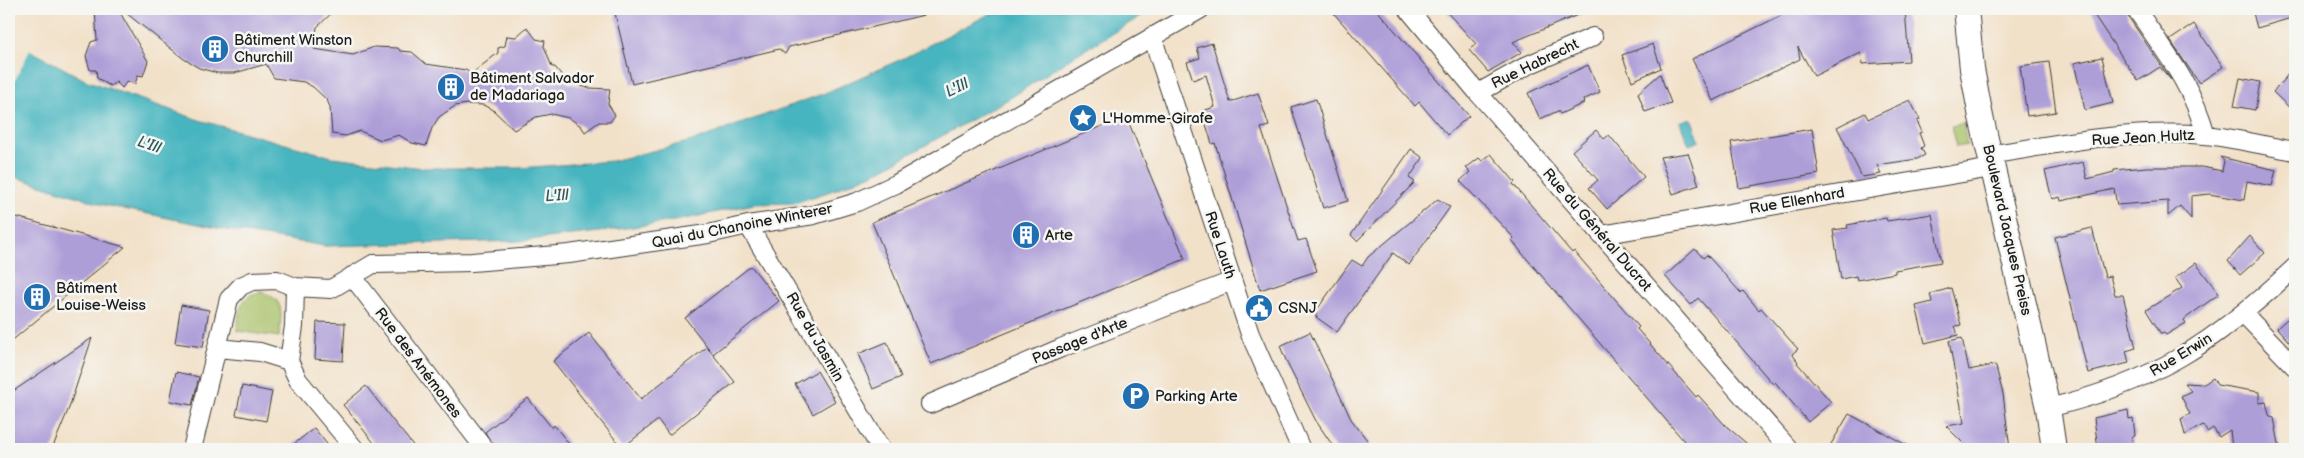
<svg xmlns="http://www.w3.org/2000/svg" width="2304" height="458" viewBox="0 0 2304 458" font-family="'Balsamiq Sans',sans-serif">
	<rect width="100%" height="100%" fill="#f6f6f2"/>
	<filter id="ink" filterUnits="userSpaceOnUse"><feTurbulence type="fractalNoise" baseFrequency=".02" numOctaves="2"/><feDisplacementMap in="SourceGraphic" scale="10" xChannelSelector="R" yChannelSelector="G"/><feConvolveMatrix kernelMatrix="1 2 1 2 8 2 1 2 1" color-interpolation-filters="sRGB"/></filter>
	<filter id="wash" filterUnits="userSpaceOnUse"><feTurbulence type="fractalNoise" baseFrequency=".0096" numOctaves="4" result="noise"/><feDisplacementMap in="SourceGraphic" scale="20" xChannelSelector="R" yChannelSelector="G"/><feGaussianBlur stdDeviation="1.12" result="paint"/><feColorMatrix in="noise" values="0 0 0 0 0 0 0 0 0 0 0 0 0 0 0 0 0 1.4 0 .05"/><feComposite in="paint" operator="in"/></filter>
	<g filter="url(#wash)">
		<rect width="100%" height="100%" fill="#f2e1c9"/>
		<path fill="#a7c065" stroke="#626e40" d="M1963,124L1967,145L1956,147L1951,126Z
			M261,292C287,299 281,315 279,337L237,331C239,313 239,295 261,292Z"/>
		<path fill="#47b5c0" stroke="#32686e" d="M999,9H1153L1074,56L1012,97L881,170L834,190L794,203L754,204L680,220L599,232L520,241L325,246L227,230L104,205L9,175V39L85,80L199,120L332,157L423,168H519L612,161L696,140L825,93L904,58Z
			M1691,118L1700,141L1689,145L1680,122Z"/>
		<path fill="#f2e1c9" d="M16,40L31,48L9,92V54Z"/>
		<g id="blocks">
			<path fill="#ae9ed8" d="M95,9H118L148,61L143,76L138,75L135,84L127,81L122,88L116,82L110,86L97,78L96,70H90L86,56L91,42L97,40Z
				M121,9H336L317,27L314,49L353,55L374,47L398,48L400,51L412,52L426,64L466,70L471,74L498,53V48L505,46L507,36L516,37L527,27L536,39L545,41L544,46L552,67H555L568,83L589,88L610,89L608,104L615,115L610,122H599L585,132L581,126L569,118L551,114L536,117L514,130L492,109L483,105L467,104L455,106L439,117L432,128L426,146L412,143L399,135L381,140L360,131L346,136L332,134L330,107L327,100L313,87L304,82L274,78L266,64L235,73H217L199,68L184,59Z
				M614,9H923L924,15L789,47L785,54L779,49L632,84Z
				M1330,9H1376L1469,116L1447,135L1419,102L1415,106Z
				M1444,9H1592L1513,42L1522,52L1488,72L1469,50L1476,44Z
				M1781,9H1905L1909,61L1862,64L1861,53L1814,76L1798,47L1800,59L1713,101L1692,59L1784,14Z
				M2090,9H2126L2127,15L2171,80L2160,67L2138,81Z
				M2252,9H2295V17L2257,28Z
				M2194,24L2223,67L2199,83L2170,40Z
				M1212,43L1230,102L1258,93L1269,126L1261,128L1298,241L1306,239L1317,271L1260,290L1215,143L1212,144L1202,111L1215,107L1206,75L1193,80L1187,62L1200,58L1197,48Z
				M1653,44L1661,68L1632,81L1622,55Z
				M2102,57L2113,103L2085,110L2074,63Z
				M2049,62L2056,112L2027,116L2020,66Z
				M1588,65L1600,92L1583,100L1584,103L1571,109L1560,114L1558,111L1540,119L1528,93Z
				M2295,66V113L2273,92Z
				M1660,74L1671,103L1645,112L1638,93Z
				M2240,78L2260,82L2255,110L2234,106Z
				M1316,99L1348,201L1323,208L1291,107Z
				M1910,100L1920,120L1917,121L1922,132L1919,133L1924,146L1921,148L1925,155L1917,159L1877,165L1881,174L1862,177L1837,127L1865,113L1868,119Z
				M1126,116L1185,259L931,364L872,222Z
				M1812,129L1819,174L1739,188L1731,142Z
				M1596,130L1604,139L1609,135L1644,177L1607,209L1589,188L1598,180L1572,151Z
				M1411,149L1423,158L1409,178L1415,182L1357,241L1351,235Z
				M1688,153L1699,185L1673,194L1660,157Z
				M1491,154L1515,182L1513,184L1572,253L1574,251L1639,327L1637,329L1696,397L1698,395L1725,425L1753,449H1691L1521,252L1512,240L1514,238L1460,181L1470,172L1466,168L1479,158L1482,161Z
				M2220,157L2276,170L2272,186L2247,181L2244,200L2209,194L2191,196V219L2180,206L2168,216V201L2117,205L2114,189L2061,201L2060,197L2052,199L2045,171L2083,162L2087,179L2114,172V170L2147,167H2202L2222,171L2224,161Z
				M1438,199L1450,207L1409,265L1393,253L1337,332L1316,317V311L1352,260L1362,266L1368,257Z
				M1932,214L1941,262L1895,270V273L1857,280L1856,276L1841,279L1833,230L1848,228L1847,225L1886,218L1887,221Z
				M9,215L125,247L9,343Z
				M2092,228L2105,277L2110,276L2115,295H2123L2136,348L2126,351L2129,363L2088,373L2055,237Z
				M2250,236L2265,253L2240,275L2228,261Z
				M1695,249L1703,258L1707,255L1741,293L1743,291L1759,310L1761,308L1798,349L1792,354L1798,362L1797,363L1831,402L1808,422L1775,382L1773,384L1698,298L1691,305L1665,276Z
				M2196,263L2219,294L2186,318L2184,320L2186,323L2166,335L2164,333L2161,334L2146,310L2182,288L2175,278Z
				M751,266L779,301L713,354L685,318Z
				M1951,288L1961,325L1955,326L1958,335L1925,343L1916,306L1932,302L1930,294Z
				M181,305L209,310L203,347L175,343Z
				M2295,312V349L2277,328Z
				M317,322L345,323L343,361L315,359Z
				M1310,332L1351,419L1370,444L1361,449H1335L1316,421L1288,365L1280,346Z
				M589,333L641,399L707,347L735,382L669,435L658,420L622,448L553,361Z
				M92,338L69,408L52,449H9V394Z
				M1962,338L1969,370L1993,365L1996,367L2003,394L2010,449H1969L1946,426L1964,423L1949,341Z
				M887,342L901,377L873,389L858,354Z
				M817,371L835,401L813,414L795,384Z
				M176,372L199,377L192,405L170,401Z
				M2213,378L2217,385L2259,392V403L2266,402L2269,415L2274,418L2280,449H2232L2230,430L2219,437L2213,428L2207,432L2203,425L2185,435L2181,419L2190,414L2181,396L2191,391L2184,383L2204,384Z
				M242,386L272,392L266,421L236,415Z
				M366,386L394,422L416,449H379L353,417L343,405Z
				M528,398L552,428L554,425L573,449H495L485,432Z
				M2128,410L2129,419L2133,418L2135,435L2132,436L2134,449H2098L2094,418Z
				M1849,414L1914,449H1828Z
				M314,428L331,449H288Z"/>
		</g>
	</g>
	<g filter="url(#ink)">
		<use href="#blocks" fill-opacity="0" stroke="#3c3a36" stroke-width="1"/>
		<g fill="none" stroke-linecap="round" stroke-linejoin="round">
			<defs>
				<path id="street" d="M1408,9L1478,93L1789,449
					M2136,9C2165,52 2192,84 2206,135
					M1152,36L1250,334L1301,449
					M1478,93L1528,65L1593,37
					M1990,155C2060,143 2133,129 2205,135C2235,138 2266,146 2295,151
					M748,225L881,449
					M1601,235L1992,168
					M352,276L485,449
					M2243,313L2295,367
					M217,348L260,352L289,361L294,326L295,287
					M289,361L298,380L355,449
					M930,404L1061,348L1232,281
					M2048,408C2154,383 2216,342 2295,267
					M192,449L229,299L241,286L252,281L277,280L295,287L331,289L373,264L472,262L569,254L708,234L748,225L814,215L857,202L896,184L1201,9"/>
				<path id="secondary" d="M1966,9L1972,69L1981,117L2048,408L2054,449"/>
			</defs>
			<use href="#street" stroke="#3c3a36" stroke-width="20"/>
			<use href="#secondary" stroke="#3c3a36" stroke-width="26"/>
			<use href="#street" stroke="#fff" stroke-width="18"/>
			<use href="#secondary" stroke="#fff" stroke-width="24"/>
		</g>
	</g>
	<defs>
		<symbol id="building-disc" viewBox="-11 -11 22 22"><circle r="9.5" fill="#1f6fb2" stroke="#f6f6f2"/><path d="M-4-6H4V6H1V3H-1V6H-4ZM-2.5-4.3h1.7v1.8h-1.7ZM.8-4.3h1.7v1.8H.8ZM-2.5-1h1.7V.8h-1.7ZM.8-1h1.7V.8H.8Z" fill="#fff"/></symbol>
		<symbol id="sight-disc" viewBox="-11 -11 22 22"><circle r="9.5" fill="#1f6fb2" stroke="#f6f6f2"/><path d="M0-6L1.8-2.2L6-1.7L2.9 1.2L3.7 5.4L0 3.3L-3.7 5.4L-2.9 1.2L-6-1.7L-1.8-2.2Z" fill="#fff"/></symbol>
		<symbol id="civic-disc" viewBox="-11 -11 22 22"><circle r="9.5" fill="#1f6fb2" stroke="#f6f6f2"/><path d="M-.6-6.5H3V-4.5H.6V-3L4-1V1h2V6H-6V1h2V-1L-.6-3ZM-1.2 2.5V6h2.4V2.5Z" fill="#fff"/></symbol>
		<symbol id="parking-disc" viewBox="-11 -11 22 22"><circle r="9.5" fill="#1f6fb2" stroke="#f6f6f2"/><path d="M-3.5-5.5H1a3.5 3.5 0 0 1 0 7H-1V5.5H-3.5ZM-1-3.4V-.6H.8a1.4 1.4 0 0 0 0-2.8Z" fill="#fff"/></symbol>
	</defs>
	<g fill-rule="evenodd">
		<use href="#building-disc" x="199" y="33" width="32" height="32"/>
		<use href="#building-disc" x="435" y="71" width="32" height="32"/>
		<use href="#sight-disc" x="1067" y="102" width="32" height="32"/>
		<use href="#building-disc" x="1010" y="219" width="32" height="32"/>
		<use href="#building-disc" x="21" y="281" width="32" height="32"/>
		<use href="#civic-disc" x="1243" y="292" width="32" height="32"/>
		<use href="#parking-disc" x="1120" y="380" width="32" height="32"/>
	</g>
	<g text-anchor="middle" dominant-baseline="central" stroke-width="5" stroke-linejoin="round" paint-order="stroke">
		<g font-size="15" fill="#1c1c1c" stroke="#f6f6f2" text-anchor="start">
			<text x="234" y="40">Bâtiment Winston<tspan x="234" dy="17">Churchill</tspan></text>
			<text x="470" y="78">Bâtiment Salvador<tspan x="470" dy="17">de Madariaga</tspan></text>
			<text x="1102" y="118">L'Homme-Girafe</text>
			<text x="1045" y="235">Arte</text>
			<text x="56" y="288">Bâtiment<tspan x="56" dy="17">Louise-Weiss</tspan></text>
			<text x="1278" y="308">CSNJ</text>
			<text x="1155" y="396">Parking Arte</text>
		</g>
		<g font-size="15" fill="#1c1c1c" stroke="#f6f6f2">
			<text transform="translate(1535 64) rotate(-26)">Rue Habrecht</text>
			<text transform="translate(2143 138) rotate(-3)">Rue Jean Hultz</text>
			<text transform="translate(1797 201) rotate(-10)">Rue Ellenhard</text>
			<text transform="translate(742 226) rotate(-11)">Quai du Chanoine Winterer</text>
			<text transform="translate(1597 230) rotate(49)">Rue du Général Ducrot</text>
			<text transform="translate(2007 230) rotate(77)">Boulevard Jacques Preiss</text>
			<text transform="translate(1220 245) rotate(72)">Rue Lauth</text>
			<text transform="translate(815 337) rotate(60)">Rue du Jasmin</text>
			<text transform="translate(1080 341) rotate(-22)">Passage d'Arte</text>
			<text transform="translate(2181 355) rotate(-31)">Rue Erwin</text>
			<text transform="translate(418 363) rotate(53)">Rue des Anémones</text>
		</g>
		<g font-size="16" font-style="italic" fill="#2d595e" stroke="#f6f6f2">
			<text transform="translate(957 88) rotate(-26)">L'Ill</text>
			<text transform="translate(149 145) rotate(19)">L'Ill</text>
			<text transform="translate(557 196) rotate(-4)">L'Ill</text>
		</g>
	</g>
	<rect width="2304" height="458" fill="none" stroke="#f6f6f2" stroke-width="30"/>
</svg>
